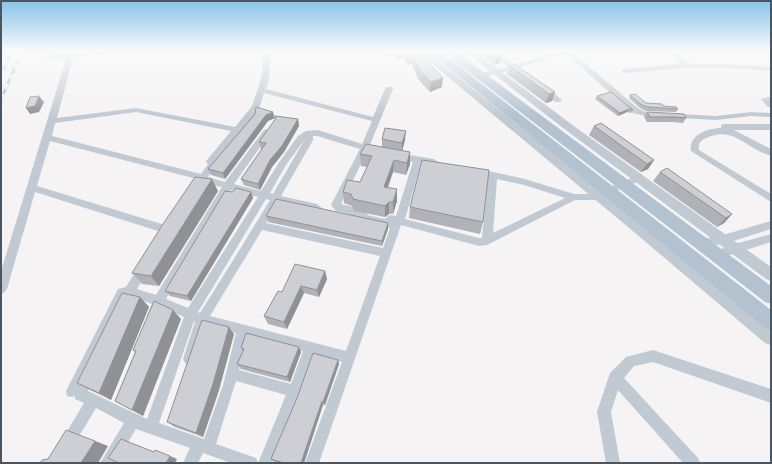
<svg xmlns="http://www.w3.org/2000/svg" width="772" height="464" viewBox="0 0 772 464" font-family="Manrope,sans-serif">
	<rect width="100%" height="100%" fill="#f5f3f3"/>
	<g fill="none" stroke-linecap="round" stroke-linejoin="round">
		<path fill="#c1cad2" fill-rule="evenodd" d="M48,52H54L52,56L89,52H108L105,54L73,58L57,118L136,108L235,127L252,106L261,79L264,52H270L269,79L266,89L373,117L385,89L386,87H392L393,89L369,147L380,150L381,152L377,155L367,152L341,204L366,210L368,213L367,215L385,219L390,215L396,216L413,162L394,158L393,156L397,153L434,159L438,162L434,165L421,163L405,219L479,238H482L488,177L472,173L471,171L472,169L475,168L525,179L574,194H593L636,176L639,175L643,178L642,180L594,200H575L487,245L479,246L401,225L319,463H305L342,362L314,354L298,401L272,463H231L203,453L198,463H183L190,448L136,429L115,463H100L124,423L96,408L63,463H48L84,403L75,399V396L72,397L67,396L66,391L118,289L126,287L140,264L144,263L148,264L149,267L137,289L156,295L222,187L204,183L197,191L194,192L189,189L197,179L50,141L37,186L165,225L166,228L165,231L161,232L35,192L7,289L5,292L1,294V271L66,59L46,60L45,59ZM264,93L372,121L362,144L318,130L306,131L298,136L280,161L261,191L234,184L271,132L267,129L264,130L225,182L208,177L221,159L219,157L259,109ZM136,112L231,131L207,160L206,162L208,164L201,174L52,136L55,123ZM313,136H317L360,149L331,205L336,211L350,214L349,216L351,219L390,228L383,248L266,223L278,202L317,212L322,208L317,204L281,196L313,140ZM305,139L273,194L270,193L286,165ZM497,179L524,185L565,198L493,233ZM230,190L258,197L188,308L166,299ZM266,199L270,200L237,254L200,313L198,312ZM262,230L380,256L346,351L210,316ZM133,297L152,304L147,315L149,319L153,320L157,319L162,307L184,317L147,419L88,391L94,375L92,371L90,369L119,309L122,310L126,309ZM194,321L195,322L183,359L185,363L189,365L193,363L195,359L206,325L236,333L223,385L204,439L159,423ZM247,336L303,351L291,384L239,370ZM236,381L286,395L258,463L256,458L216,444Z
			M488,52H495L514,65L550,53L572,52L639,109L646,112L716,116L751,112L771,113V117L751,116L716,120L646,116L633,113L566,54L552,57L518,68V71L512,70L479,78V74L508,67Z
			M670,52H677L689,64H727L771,67V71L727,68H687L624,73L621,71L624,69L681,64Z
			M541,87H547L562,100L561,102H555L541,91Z
			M771,96V107H768L761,99Z
			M724,124H771V130H734L771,149V156C746,149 734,125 706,138C700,141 698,143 699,150L771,194V202L691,151C688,135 708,128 721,128V125Z
			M771,221V229C757,233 711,250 698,246L697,243L698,240L723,235Z
			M771,234V242C762,245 718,260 713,258L712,255L713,252L735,244Z
			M653,350L771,389V403L653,362L634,366L624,378L698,458L700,463H683L618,390L611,412L620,463H606L597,412L610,373L626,357Z"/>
		<path fill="#c1cad2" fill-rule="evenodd" d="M418,52H427L771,328V345L765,343L634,232Z
			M466,52H475L571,124L771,267V281L766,279L563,128Z"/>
		<path fill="#b3c2d1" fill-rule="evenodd" d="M429,52H441L771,310V330L764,327Z
			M456,54L460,55L771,286V304L765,302L452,59L451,57L452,55Z"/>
		<defs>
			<path id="rail" d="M1,75L12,52
				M1,99L22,52"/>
		</defs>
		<use href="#rail" stroke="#b5b8bd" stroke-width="3"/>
		<use href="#rail" stroke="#fff" stroke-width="2" stroke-dasharray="5.5" stroke-linecap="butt"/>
	</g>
	<path fill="#b0b2b7" d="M383,52H421L423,57L442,87L430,92L418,79L412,64L407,65L404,57L397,59L394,55L389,57Z
		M477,52H499L500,63L495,65Z
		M510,66L555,92L552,101L546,103L507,74Z
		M630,95L646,103L663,106L678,109L676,112L646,111L640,108L629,98Z
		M597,96L633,110L631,113L627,112L618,116L595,99Z
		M647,112L686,118L683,123L673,122H647L644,117Z
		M255,114L275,118L268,121L225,179L211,175L208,169Z
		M298,119L299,126L284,152L272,167L260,190L244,185L241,179L262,149H261L259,142Z
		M594,126L654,160L648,169L641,172L589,135Z
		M382,139L405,140L402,150L410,164L406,175L393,172L388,187L397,201L393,214H389L385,217L354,211L352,206L344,203L343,192L360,182L367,167L361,166L360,154L382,147Z
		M660,172L732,214L724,223L717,227L653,181Z
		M218,191L159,286L142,284L132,273Z
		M233,192H251L253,198L191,301L170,296L165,291Z
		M410,207L483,222L480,234L409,218Z
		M266,216L388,229L382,246L268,222Z
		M325,271L327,279L319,297L304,293L287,329L268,324L264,316L282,292Z
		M140,297L149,307L111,400L90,390L77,383Z
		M181,319L143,416L115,401L135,352L133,350Z
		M234,334L219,390L203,437L175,427L167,422Z
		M299,347L301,352L290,382L241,369L237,364L243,351L241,348Z
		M338,360L339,364L325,405H323L304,463H278L274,462L271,459Z"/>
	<path fill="#909195" d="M389,52H394V55L389,57Z
		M397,52H404V57L397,59Z
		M502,54L500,63L495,65L497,56Z
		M443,78L442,87L430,92L431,82Z
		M555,92L552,101L546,103L549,94Z
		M39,96L44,102L39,112L30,114L26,108Z
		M629,109L627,112L618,116L620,113Z
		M273,112L275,118L268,121L225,179L223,173L266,115Z
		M298,119L299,126L284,152L272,167L260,190L258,184L270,160Z
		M406,131L405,140L402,152V143Z
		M410,152V164L406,175L407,163Z
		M394,160L393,172L384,198V187Z
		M654,160L648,169L641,172L647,164Z
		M212,179L218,191L159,286L151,276Z
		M397,189V201L393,214V202Z
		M251,192L253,198L191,301L187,296Z
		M389,202V214L385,217V206Z
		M732,214L724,223L717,227L726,218Z
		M388,223V229L382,246V241Z
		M325,271L327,279L319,297L317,290Z
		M301,286L304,293L287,329L284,322Z
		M140,297L149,307L111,400L99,393Z
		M173,310L181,319L143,416L132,410Z
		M229,327L234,334L219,390L203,437L196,433Z
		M299,347L301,352L290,382L287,377Z
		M338,360L339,364L325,405L323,402Z
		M322,401L323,405L304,463H301L302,460Z
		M95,441L108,446L98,463H81Z
		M170,456L177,459L175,463H166Z"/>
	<path fill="#cdcfd5" stroke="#909195" d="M406,52H421L423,57L443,78L431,82L419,70L412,55L407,56Z
		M491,52H499L502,54L497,56Z
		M514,64L555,92L549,94L510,66Z
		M611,92L633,110L629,109L620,113L597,96Z
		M635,94L646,103L662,104L663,106L676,107L678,109L648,107L642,105L630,95Z
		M39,96L35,106L26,108L30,97Z
		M256,107L273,112L266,115L223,173L208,169L255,114Z
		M647,112L684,114L686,118L676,117H650Z
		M275,116L298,119L282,146L270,160L258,184L241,179L266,143L259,142L276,118Z
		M601,123L654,160L647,164L594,126Z
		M385,128L406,131L402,143L382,139Z
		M366,144L410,152L407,163L394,160L384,187L397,189L393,202H389L385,206L353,199L351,194L343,192L347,180L360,182L372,156L360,154Z
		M422,160L489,170L483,222L410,207Z
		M667,168L732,214L726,218L660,172Z
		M195,177L212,179L151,276L132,273L163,224Z
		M236,188L251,192L187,296L165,291L225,191L233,192Z
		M276,199L388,223L382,241L266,216Z
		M295,264L325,271L317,290L301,286L284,322L264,316L278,291L282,292Z
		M122,293L140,297L99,393L77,383Z
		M154,301L173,310L132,410L115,401L136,351L133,350Z
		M202,320L229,327L213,384L196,433L167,422Z
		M246,333L299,347L287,377L237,364L244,349L241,348Z
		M313,353L338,360L323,402L322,401L302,460L301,463H284L271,459L297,398Z
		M66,430L95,441L81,463H40L42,460L48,459Z
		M121,439L154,452L155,450L170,456L166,463H119L108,458Z"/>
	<linearGradient id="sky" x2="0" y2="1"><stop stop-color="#85c3ea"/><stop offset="0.44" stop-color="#fafafa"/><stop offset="1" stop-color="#fafafa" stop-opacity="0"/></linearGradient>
	<rect width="772" height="117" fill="url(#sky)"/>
	<rect width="772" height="464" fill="none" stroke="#4a5661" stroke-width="4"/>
</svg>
